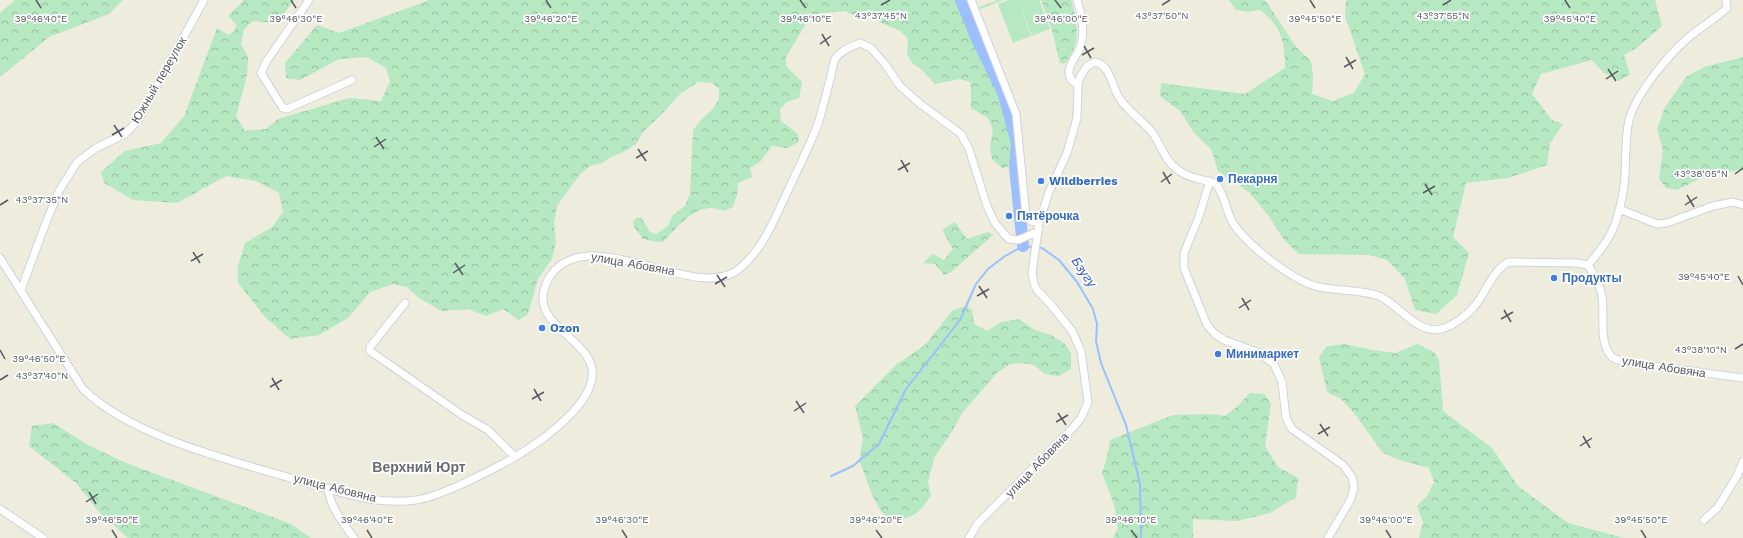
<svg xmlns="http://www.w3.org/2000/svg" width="1743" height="538" viewBox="0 0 1743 538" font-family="'Work Sans',sans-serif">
	<defs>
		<pattern id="forest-crowns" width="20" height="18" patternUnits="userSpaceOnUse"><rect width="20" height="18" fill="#b6e8c1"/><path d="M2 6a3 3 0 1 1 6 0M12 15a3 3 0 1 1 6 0" fill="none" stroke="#97bfa0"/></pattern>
	</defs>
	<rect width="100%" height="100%" fill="#edecdd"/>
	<path fill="url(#forest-crowns)" d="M15,0H123L109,14L49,37L0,77V13Z
		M244,0H294L277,23L253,21L244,29L241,44L248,57L247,76L236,116L245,131L266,129L278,119L349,98L381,101L390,81L386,68L367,57L339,59L300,80L286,78L285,63L317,25L339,33L430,0H963L969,11L998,0H1003L970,13L988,56L999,78L1012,109L1018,138L1017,161L1003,169L992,159L990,146L993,130L988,118L971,108C970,99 972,91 970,82L960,79L935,84L920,68L913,64L907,54L908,39C897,26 897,31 884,24C871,18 875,10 856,16L845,11L816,14L810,17L786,57V66L802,82L799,98L787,102L780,109L781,121L798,134L799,142L787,148L772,146L760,162L750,168L752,177L738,183L737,195L733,207L724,211C720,210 716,208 712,208C691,208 676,229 663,242H659L643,239L634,227L633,222L636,218L641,217L650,232L656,234L668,226L673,215L685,206L690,194L693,130L702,119L712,110L719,99V89L712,83L698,82L680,94L661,115L643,132L636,144L622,153L613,156L602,163L590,166L580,174L557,206L554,223L556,242L552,259L538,279L528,314L519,320L503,309L486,316L468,309L442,311L419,298L407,287L393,284L370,292L348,318L319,335L290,339L265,317L238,283V266L245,243L272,227L283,212L279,193L256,181L226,176L177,203L133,200L104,183L101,172L125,151L161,143L184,116L217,28L229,35C234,32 236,29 236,24L228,16Z
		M1041,0H1071C1078,25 1082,43 1064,64L1060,63L1052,30Z
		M1229,0H1265L1296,47L1311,61L1313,75L1312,94L1333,101L1354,93L1365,74L1345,16L1346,0H1655L1662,26L1638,47L1624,55L1630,74L1619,81L1604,73L1592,60L1541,74L1532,94L1552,120L1563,124L1550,143L1547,165L1508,178L1466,183L1453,237L1469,253L1457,295L1436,314L1415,310L1405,279L1387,260L1369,255L1299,254L1285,241L1268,215L1249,192L1218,171L1211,149L1194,133L1181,112L1160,96L1161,83L1245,94L1285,68C1285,43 1282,26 1260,10L1248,12L1236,10Z
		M1743,57V169L1706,176L1677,190L1666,188L1659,179L1663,150L1657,129L1665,107L1686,77L1704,67Z
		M955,222L967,239L988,232L993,235L951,272L944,275L935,264L923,263L933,254L944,260L953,249L942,230Z
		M965,306L972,310L974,324L987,331L1001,322L1019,319L1035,330L1051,335L1064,343L1071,353V369L1059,376L1045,374L1034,365L1022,363L1010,364L998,372L962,413L951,433L934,458L928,482L931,495C919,515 912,519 889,520L881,511L873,497L859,460L863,438L855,406L897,364L925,345L952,311Z
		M1344,344L1372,350L1396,353L1417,344L1434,352L1439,360L1443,411L1492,448L1518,486L1568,523L1624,538H1419L1423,522L1417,506L1427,496L1434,482L1429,468L1399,460L1382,452L1355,414L1341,399L1327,392L1319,357L1326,347Z
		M1250,393L1264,394L1271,403L1265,446L1278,467L1298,478L1296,497L1270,513L1237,521L1193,519V538H1113L1118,528L1114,504L1102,473L1107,457L1110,440L1173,415L1209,414L1225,416L1239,405Z
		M53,423L88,445L126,463L291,524L311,538H128L99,512L76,483L29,446L32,426Z"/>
	<path fill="#b6e8c1" d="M1009,0H1018L1031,36L1013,43L998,4Z
		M1018,0H1039L1050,29L1032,36Z"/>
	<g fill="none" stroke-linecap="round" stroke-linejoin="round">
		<path stroke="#9bbfff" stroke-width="2" d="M831,476L853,466L879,444L906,389L960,320L976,284L988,269L1005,256L1023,246L1042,248L1059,260L1077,282L1093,309L1097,324L1096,341L1101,363L1126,425L1140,484L1141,538"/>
		<path stroke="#9bbfff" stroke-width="12" d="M961,0L977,39L1003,92L1017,143L1015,168L1023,246"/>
		<defs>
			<path id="minor" d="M309,0L266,62L261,73L281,105L283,108L287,109L352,80
				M971,0L1016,114L1026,216L1031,221L1039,223
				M1077,0C1082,16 1086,34 1079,50C1076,57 1068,65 1069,73C1069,79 1073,82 1078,85
				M1210,181L1198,219L1184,253V268L1207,325L1215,334L1224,340L1257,352L1274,364L1282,382L1286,418L1292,429L1343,465L1352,477L1354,487L1351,499L1328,538
				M1619,209L1657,224L1667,223L1713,206L1733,202L1743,205
				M0,258L83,389C131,436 226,459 290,478C331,489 373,506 416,500C431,498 446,491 460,485C499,467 538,447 568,417C639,346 531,339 544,290C546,283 549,276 555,270C597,226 699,303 739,269C766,247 778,210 793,180C802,160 812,141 819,121C823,106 827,91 831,76C832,71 833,63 835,59C841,50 851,47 860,43L871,48L885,64L900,86L919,103L961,134L969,149L987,206L995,223L1005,235L1009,239L1018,240L1037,232
				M1588,265C1595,257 1602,248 1608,239C1618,222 1624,194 1625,175C1626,157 1625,138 1629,120C1636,94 1668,55 1689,37C1701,27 1715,19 1727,8L1726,0
				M21,290L45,225L59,191L77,162L96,148L125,134L138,120L204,0
				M405,303L370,347V351L462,415L488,430L515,457
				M328,488C330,507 343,523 354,538
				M0,509L43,538
				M1704,520L1718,507L1737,476L1743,462
				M969,538L978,523L1071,430L1081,418L1088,402L1081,351L1072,331L1053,307L1037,290L1034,284L1032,273L1039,223L1049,192L1067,153L1077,118L1078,85L1080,77L1087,66L1095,62C1111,65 1112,88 1120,99C1129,113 1144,121 1154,135C1162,148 1167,164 1181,172C1191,179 1205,179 1216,184C1225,195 1226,211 1233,223C1247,245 1294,282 1319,287C1338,291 1360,289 1379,296C1398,304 1418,335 1441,329C1456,325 1473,311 1481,297C1489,284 1494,271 1508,262L1576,263L1588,265C1594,275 1600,284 1602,296C1605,313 1598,343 1612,357C1615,359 1620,361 1623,362L1743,378"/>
		</defs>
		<use href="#minor" stroke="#d1d2da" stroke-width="9"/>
		<use href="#minor" stroke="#fff" stroke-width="7"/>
	</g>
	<path fill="none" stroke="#575961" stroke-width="1.5" d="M36,0L41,8M291,0L296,8M546,0L551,8M800,0L806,8M1055,0L1061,8M1310,0L1315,8M1565,0L1570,8M881,5L890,0M1162,5L1170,0M1443,5L1451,0M822,34L829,46M820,44L831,36M1084,46L1091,58M1082,55L1094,48M1346,57L1353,69M1344,67L1356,60M1608,69L1616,81M1606,79L1618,71M114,125L122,137M112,135L124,128M376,137L384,149M374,147L386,139M638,149L646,161M636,158L648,151M901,160L908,172M898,170L910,163M1163,172L1170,184M1735,174L1743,168M1161,182L1172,174M1425,184L1432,195M1423,193L1435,186M1687,195L1694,207M0,205L8,200M1685,205L1697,197M193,252L200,263M191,261L203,254M455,263L463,275M453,273L465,265M717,275L725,287M1738,276L1743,285M715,284L727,277M979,286L987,298M977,296L989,289M1242,298L1249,310M1239,308L1251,300M1504,310L1511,322M1501,319L1513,312M1735,349L1743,344M0,350L5,359M272,378L279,390M0,380L8,375M270,387L282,380M534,389L541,401M532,399L544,392M796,401L804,413M794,411L806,403M1058,413L1066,425M1056,422L1068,415M1320,424L1328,436M1318,434L1330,427M1583,436L1590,448M1580,446L1592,438M89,492L96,504M86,502L98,494M112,530L117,538M367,530L372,538M622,530L627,538M876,530L882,538M1131,530L1137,538M1386,530L1391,538M1641,530L1646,538"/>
	<g fill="#3f7fe0" stroke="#fff" stroke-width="1.5">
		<circle cx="1220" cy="179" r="4"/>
		<circle cx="1041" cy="181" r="4"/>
		<circle cx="1009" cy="216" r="4"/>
		<circle cx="1554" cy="278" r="4"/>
		<circle cx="542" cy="328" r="4"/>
		<circle cx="1218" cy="354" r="4"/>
	</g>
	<g text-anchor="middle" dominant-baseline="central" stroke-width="3.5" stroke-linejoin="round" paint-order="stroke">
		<g font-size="12" fill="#575961" stroke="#fff">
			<text transform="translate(159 80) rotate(-60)">Южный переулок</text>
			<text transform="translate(633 264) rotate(10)">улица Абовяна</text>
			<text transform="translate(1664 367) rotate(9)">улица Абовяна</text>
			<text transform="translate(1037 465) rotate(-46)">улица Абовяна</text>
			<text transform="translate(335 488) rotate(14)">улица Абовяна</text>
		</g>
		<g font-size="12" font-weight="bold" fill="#366cbe" stroke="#fff" text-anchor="start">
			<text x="1228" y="179">Пекарня</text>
			<text x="1049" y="181">Wildberries</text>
			<text x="1017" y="216">Пятёрочка</text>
			<text x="1562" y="278">Продукты</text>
			<text x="550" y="328">Ozon</text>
			<text x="1226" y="354">Минимаркет</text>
		</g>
		<g font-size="13" font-style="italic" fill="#325dce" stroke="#fff">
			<text transform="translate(1084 272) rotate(56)">Бзугу</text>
		</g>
		<g font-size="14" font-weight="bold" fill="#686b73" stroke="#fff">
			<text x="419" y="467">Верхний Юрт</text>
		</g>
	</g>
	<g font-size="10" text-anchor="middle" fill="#575961" stroke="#fff" stroke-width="3.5" stroke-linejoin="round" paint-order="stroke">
		<text x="881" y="19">43°37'45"N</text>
		<text x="1162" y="19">43°37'50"N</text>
		<text x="1443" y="19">43°37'55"N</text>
		<text x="41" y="22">39°46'40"E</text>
		<text x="296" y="22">39°46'30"E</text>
		<text x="551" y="22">39°46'20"E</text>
		<text x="806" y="22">39°46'10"E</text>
		<text x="1061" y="22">39°46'00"E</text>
		<text x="1315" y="22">39°45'50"E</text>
		<text x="1570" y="22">39°45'40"E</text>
		<text x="1701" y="177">43°38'05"N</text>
		<text x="42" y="203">43°37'35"N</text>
		<text x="1704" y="280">39°45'40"E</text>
		<text x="1701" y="353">43°38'10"N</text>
		<text x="39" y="362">39°46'50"E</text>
		<text x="42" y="379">43°37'40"N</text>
		<text x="112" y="523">39°46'50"E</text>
		<text x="367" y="523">39°46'40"E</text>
		<text x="622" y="523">39°46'30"E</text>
		<text x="876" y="523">39°46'20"E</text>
		<text x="1131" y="523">39°46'10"E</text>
		<text x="1386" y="523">39°46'00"E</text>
		<text x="1641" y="523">39°45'50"E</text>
	</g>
</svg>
